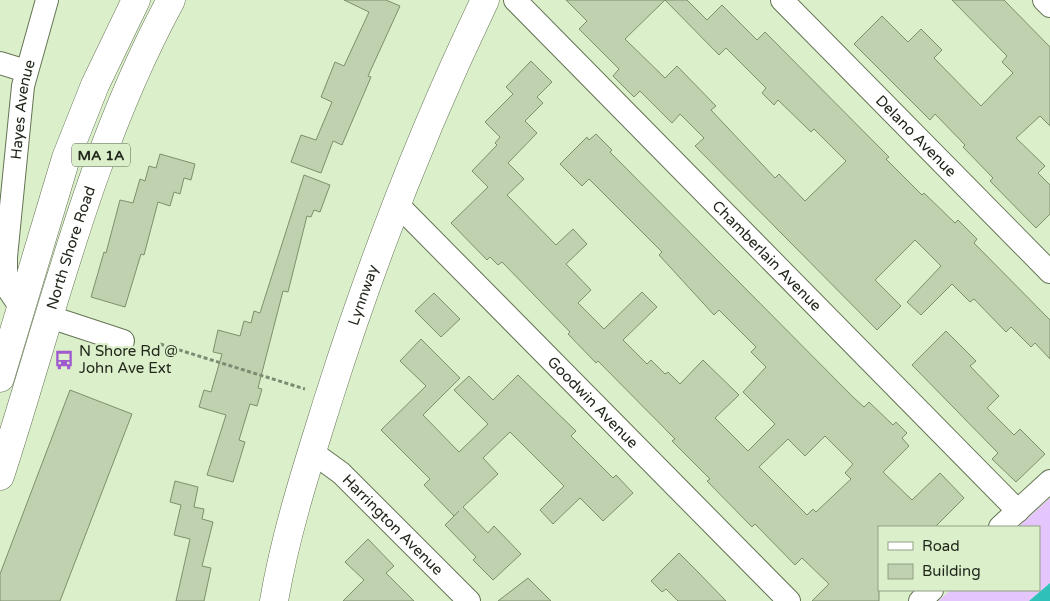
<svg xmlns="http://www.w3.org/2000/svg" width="1050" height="601" viewBox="0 0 1050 601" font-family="'Varela Round',sans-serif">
	<rect width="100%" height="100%" fill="#dcefcb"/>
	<path fill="#e4c6fd" d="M1050,498V583L1029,601H938L951,590H1039V527H1018Z"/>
	<path fill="#2ec0b9" d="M1050,583V601H1029Z"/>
	<path fill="#bfd1ae" stroke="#7e8f6e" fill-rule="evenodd" d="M344,0H386L400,6L368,76L371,77L342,145L333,141L321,173L291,162L301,135L316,140L332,102L321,97L335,62L344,66L369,12Z
		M566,0H687L707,20L722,5L757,40L765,32L889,157L886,159L922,195L924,193L955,223L958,220L977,239L974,243L1050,320V359L1035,343L1031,347L1011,327L1006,332L974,299L970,302L952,284L921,315L907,302L941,266L915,240L875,280L901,306L877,330L695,146L704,138L680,114L672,123L640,91L634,97L613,76L619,69L579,29L587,21ZM665,0L719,55L726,48L766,88L762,93L774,105L778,100L811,132L814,129L846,161L805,201L779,174L775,178L711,110L716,106L677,66L665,78L625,39Z
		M952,0H1004L1050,47V126L1040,116L1016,138L1045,166L1038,173L1050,185V214L1036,228L990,181L993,178L963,147L965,145L935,114L930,120L854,44L882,16L908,42L921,29L942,50L934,58L981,106L1013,73L1002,62L1007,56Z
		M531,61L552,82L537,97L543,103L525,121L537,133L508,163L524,179L507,195L556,245L573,229L587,244L566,264L591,290L578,303L604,329L642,292L657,307L623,340L647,364L651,360L665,374L668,372L680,384L703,360L739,395L715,418L748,451L775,424L743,392L766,367L751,352L756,347L719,310L714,315L659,255L662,252L589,179L582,186L560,164L587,137L589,140L596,134L612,150L610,152L853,397L864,407L869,402L893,425L896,422L907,433L902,438L909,446L883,472L912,500L940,473L964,498L935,527H879V601H812L829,584L802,558L795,565L755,524L752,527L707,481L710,479L672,441L675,439L598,361L596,363L568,334L570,332L538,299L502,262L498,265L490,257L487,260L451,223L488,187L472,171L497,145L495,143L500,137L485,122L513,94L506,87ZM825,436L853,464L845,473L851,479L816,512L813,509L807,515L759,467L788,439L805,456Z
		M160,154L195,164L191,180L184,178L180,194L174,192L170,206L158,202L144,255L141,254L125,307L91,297L104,252L106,253L120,200L133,203L140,179L145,181L149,166L156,168Z
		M304,175L330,185L320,212L314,210L311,217L307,216L288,292L283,291L258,388L262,389L257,406L250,404L239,440L245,442L233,482L207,475L226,415L199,407L204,390L211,392L222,354L213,352L218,330L240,336L244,321L251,323L254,311L260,313Z
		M434,293L460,319L441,337L415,311Z
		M946,331L976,361L970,366L999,396L987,408L1014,435L1020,429L1045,454L1016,482L992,459L998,453L912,365Z
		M421,339L460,378L423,415L459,452L488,424L454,390L469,376L493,400L518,375L576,431L571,436L613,478L616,475L633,493L603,521L580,498L553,524L540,510L564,486L510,432L483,458L498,474L463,507L488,533L494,526L521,554L493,580L473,560L476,557L445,525L459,511L454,516L424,485L430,479L381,430L426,386L400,361Z
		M70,390L132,414L60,601H0V574Z
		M175,481L198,487L194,507L204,509L202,519L213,522L202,566L211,568L204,601H176L190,539L174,535L181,505L170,502Z
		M368,539L394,566L386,573L414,601H343L364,580L345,562Z
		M679,553L696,570L726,601H678L666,589L662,592L651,581Z
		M528,578L551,601H498Z"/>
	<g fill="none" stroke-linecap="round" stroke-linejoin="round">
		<defs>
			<g id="street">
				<path id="s1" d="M515,0L1018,511"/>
				<path id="s2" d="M782,0L1050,272"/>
				<path d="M1044,0L1050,6"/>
				<path d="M0,63L26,71"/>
				<path id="s3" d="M396,203L789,601"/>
				<path id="s4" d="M21,308L6,286V257L23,86L47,0"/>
				<path d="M50,317L123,341"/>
				<path id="s5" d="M312,452L341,473L469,601"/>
				<path d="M1000,527L1050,481"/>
				<path d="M920,601L932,590"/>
			</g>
			<g id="secondary">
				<path id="s6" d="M274,601C286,531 308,464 329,397C372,261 423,129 485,0"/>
			</g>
			<g id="highway">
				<path d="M0,378L66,158L95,85L136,0"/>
				<path id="s7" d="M0,476C52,316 90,149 171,0"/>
			</g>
		</defs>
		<use href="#street" stroke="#647454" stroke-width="24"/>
		<use href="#secondary" stroke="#647454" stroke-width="29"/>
		<use href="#highway" stroke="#647454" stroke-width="29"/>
		<path stroke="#7e8b73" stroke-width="3" stroke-dasharray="4 2.5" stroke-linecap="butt" d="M158,350L160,344L305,389"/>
		<use href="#street" stroke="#fff" stroke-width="22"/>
		<use href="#secondary" stroke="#fff" stroke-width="28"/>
		<use href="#highway" stroke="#fff" stroke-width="28"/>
	</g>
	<defs>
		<symbol id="bus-bare" viewBox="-9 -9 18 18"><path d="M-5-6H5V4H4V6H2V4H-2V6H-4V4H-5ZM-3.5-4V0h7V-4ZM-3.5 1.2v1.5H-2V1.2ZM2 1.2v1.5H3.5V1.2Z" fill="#a05ace" stroke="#dcefcb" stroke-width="2.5" paint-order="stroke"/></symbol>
	</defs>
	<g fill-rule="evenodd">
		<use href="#bus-bare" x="50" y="346" width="28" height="28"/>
	</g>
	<g text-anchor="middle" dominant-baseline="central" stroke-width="4.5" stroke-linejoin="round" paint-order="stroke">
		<rect fill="#dcefcb" stroke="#596450" stroke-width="1" x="72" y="143.5" width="58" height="23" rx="4"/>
		<g font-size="14" font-weight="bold" fill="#21281b">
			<text x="101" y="155">MA 1A</text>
		</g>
		<g font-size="15" fill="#21281b" stroke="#dcefcb">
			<text stroke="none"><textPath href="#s4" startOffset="204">Hayes Avenue</textPath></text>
			<text stroke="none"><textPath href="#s2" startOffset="191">Delano Avenue</textPath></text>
			<text stroke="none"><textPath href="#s7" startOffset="239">North Shore Road</textPath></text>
			<text stroke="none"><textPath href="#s1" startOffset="359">Chamberlain Avenue</textPath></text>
			<text stroke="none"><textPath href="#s6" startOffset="319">Lynnway</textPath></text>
			<text stroke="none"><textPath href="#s3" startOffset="280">Goodwin Avenue</textPath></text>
			<text stroke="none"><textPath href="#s5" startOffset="109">Harrington Avenue</textPath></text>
		</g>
		<g font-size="15" fill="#21281b" stroke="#dcefcb" text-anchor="start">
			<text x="79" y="351">N Shore Rd @<tspan x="79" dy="17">John Ave Ext</tspan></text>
		</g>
	</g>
	<rect x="878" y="526" width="162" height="65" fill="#dcefcb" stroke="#919f85"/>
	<rect x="888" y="542" width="25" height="8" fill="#ffffff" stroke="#919f85"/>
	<text x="922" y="551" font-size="15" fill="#21281b">Road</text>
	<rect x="888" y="564" width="25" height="15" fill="#bfd1ae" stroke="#919f85"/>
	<text x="922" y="576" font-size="15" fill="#21281b">Building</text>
</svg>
